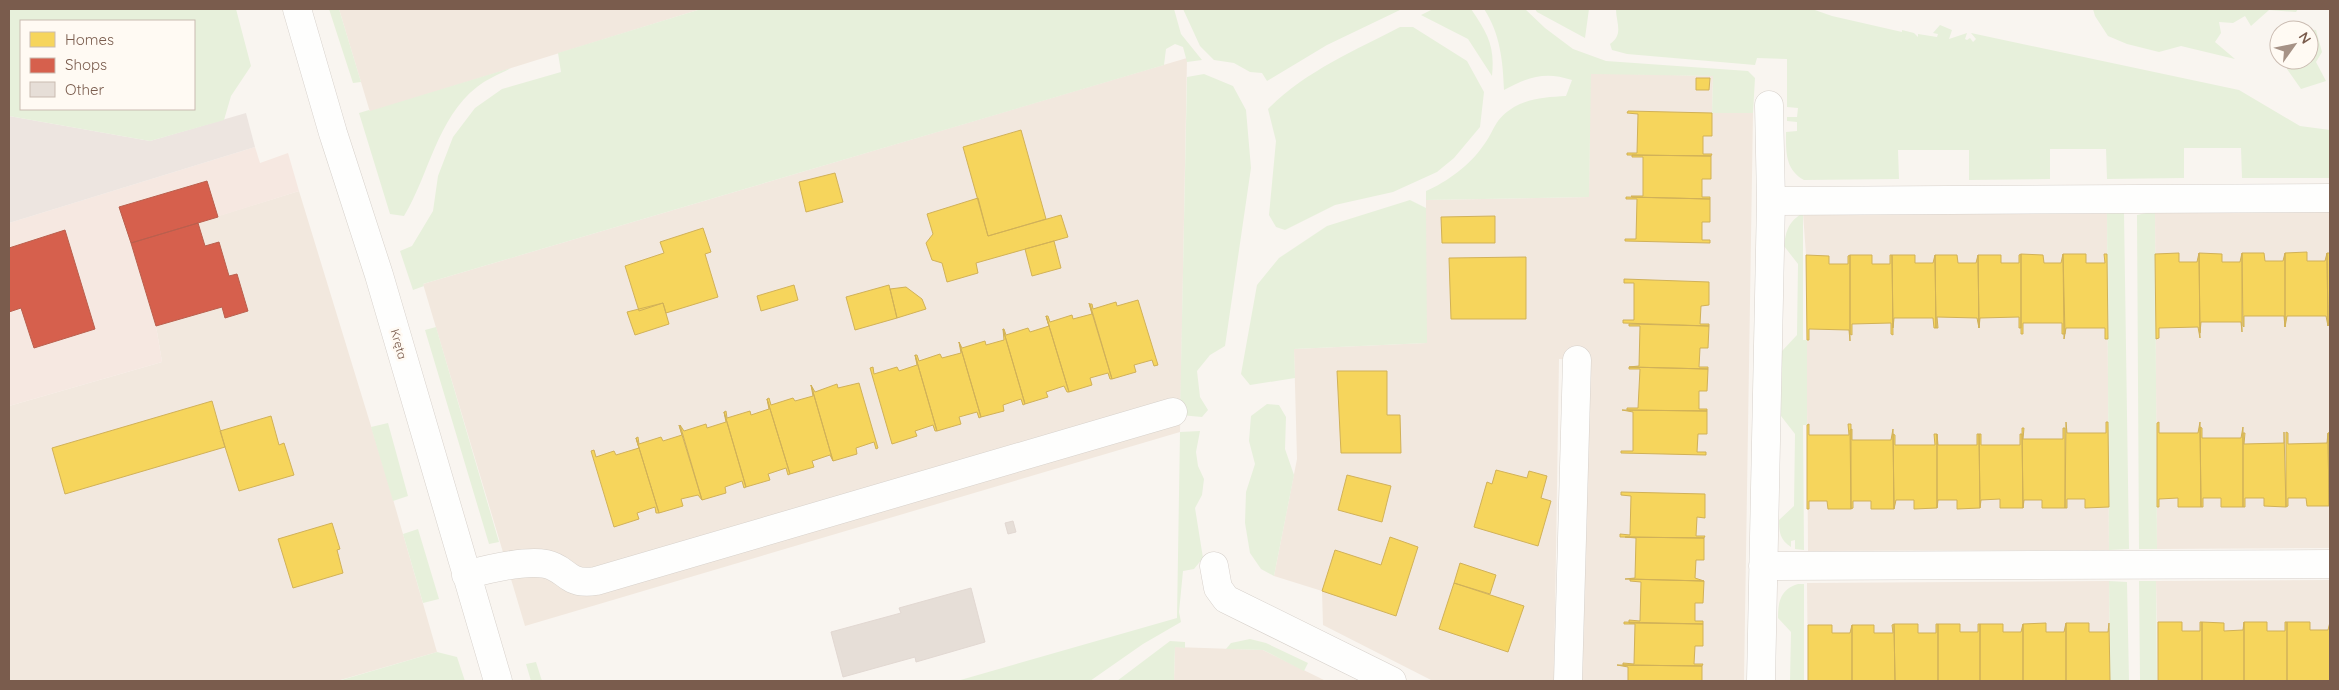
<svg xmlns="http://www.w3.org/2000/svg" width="2339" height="690" viewBox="0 0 2339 690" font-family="Quicksand,sans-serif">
	<rect width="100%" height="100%" fill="#f9f5f0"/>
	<path fill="#f2e8de" d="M339,9H701L370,112Z
		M1187,58L1180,432L525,626L423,284Z
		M1590,73L1713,76L1712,113H1753L1744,681H1581L1586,360L1559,359L1554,681H1433L1323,625L1322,591L1274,576L1297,459L1294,349L1426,343V200L1589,197Z
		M299,191L386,475L437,652L337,681H9V406L162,362L156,326L131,243Z
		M2155,211H2330V548L2157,549Z
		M2107,212L2109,550L1808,551L1806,255L1803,213Z
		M2330,580V681H2158L2156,581Z
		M2109,581L2110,681H1808L1807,583Z
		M1175,647L1263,650L1326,681H1174Z"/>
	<path fill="#f6e8e1" d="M255,147L260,163L288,153L299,191L131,244L156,326L162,362L9,406V223Z"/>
	<path fill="#ede5e0" d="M246,113L255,147L9,223V116L150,141Z"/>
	<path fill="#e7f0db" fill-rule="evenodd" d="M9,9H236L251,66L231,96L224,120L150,141L9,116ZM21,21H194V109H21Z
		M329,9H339L361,82L353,83Z
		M701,9H1174L1181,34L1202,60L1187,62L1183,47L1175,44L1166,49L1164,65L423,284L424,286L413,290L400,251L412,246L433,211L438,176L453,137L475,108L502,89L561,72L558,53Z
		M1183,9H1402L1327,45L1267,81L1262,73L1250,72L1234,63L1214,60L1200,46Z
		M1433,9H1471C1488,34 1495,46 1492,76L1468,39L1421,15Z
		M1484,9H1525L1545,28L1573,49L1606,61L1748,71L1755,78L1753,113H1712L1713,76L1591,74L1589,197L1426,200V191C1447,182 1470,165 1483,146C1496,129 1493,120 1514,107C1530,98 1548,97 1566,96L1572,80C1545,71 1528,77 1504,90C1503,61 1500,33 1484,9Z
		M1535,9H1589L1585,38L1537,12Z
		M1616,9H1812L1832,16L1902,32V30L1914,33L1918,37V34L1937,37L1938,34L1933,33L1940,25L1952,30L1949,39L1967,33L1965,39L1967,40L1970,38L1973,42L1976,39L1971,33L2239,90L2300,126L2330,130V178H2242L2241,148H2184V178L2107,179L2106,149H2050V179L1969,180V150H1898L1899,179L1804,180C1785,169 1786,152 1786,132L1797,131V122L1787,121V117H1797L1798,108L1787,107V59L1757,58L1755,65L1627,54L1612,50L1610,44C1624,34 1616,23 1616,9Z
		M2093,9H2298L2296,12L2269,10L2251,26L2245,16L2233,23L2219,22L2221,33L2215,42L2235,59L2181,46L2159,52L2127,44L2108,36L2095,16Z
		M1400,27H1413L1467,61L1484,92L1480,127L1454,158L1437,172L1393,192L1335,205L1285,230L1276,227L1269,215L1276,141L1268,109C1304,72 1356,50 1400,27Z
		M2298,28L2316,30L2322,52L2316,62L2326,81L2301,89L2287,69L2298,60H2309V30Z
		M511,68C500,74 487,79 477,87C437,118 429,175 404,216L390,214L359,113L369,110L370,111Z
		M1204,74L1233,86L1246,110L1251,168L1225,346L1210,355L1197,371L1200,397L1208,410L1202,417L1180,415L1187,77Z
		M1410,200L1426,208L1427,343L1294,349L1295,378L1250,385L1241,374L1257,285L1279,258L1327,226Z
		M2155,211L2157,549H2139L2137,215Z
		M2107,212H2124L2129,549L2109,550Z
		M1803,213V340H1807V425H1803L1804,550L1795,549V540L1791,541V547C1780,540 1779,532 1779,520L1794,506L1795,434L1781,416L1782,351L1797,335L1798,264L1784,246C1786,230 1789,221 1803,213Z
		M436,327L499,542L489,544L425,330Z
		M1267,404L1279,405L1286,417L1285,449L1294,475L1274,576L1261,569L1250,553L1245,523L1246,492L1255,464L1249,441L1251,416Z
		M388,423L408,496L393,501L371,427Z
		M1200,431L1196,452L1198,466L1204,479L1202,495L1195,508L1203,558L1194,569L1183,571L1179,612L1181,622L1143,644L1090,681H957L1177,618L1180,432Z
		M418,529L439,599L423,603L403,534Z
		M2109,581L2127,582L2129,681H2110Z
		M2139,581H2156L2157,681H2140Z
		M1798,584H1804V681H1790L1791,632L1778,618C1778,601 1781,589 1798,584Z
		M1250,639L1266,643L1308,663L1304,671L1263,650L1226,649L1231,643Z
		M1170,641L1185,642V648L1175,647L1174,681H1117Z
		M437,652L457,657L465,681H338Z
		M536,662L542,681H531L526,664Z"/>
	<path fill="#f6d55c" stroke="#d1b158" d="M1696,78H1710L1709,90H1696Z
		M1628,111L1712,113V136H1703V154H1712L1711,156L1627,155V153H1637L1638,114L1627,113Z
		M1021,130L1046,219L988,236L963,147Z
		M1632,155L1711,156V179H1702V197H1710V199L1632,197L1631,196H1643V157H1632Z
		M835,173L843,202L806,212L799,182Z
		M1626,197L1710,199V222H1702V240H1710V243L1625,241V239H1636L1637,199H1626Z
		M978,198L988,236L1061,215L1068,237L976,263L978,273L947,282L942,263L932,260L926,243L933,234L927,214Z
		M1495,216V243H1442L1441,217Z
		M703,228L711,252L705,254L718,297L666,313L663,303L639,311L625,266L664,253L660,242Z
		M1054,241L1061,268L1032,276L1025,249Z
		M2307,252V261H2325L2327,253L2328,326L2326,316H2287L2285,327V253Z
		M2179,253V262H2197L2199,253L2200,338L2198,327L2159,328V338L2156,339L2155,254Z
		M2199,253L2222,254V262H2240L2242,253V332L2241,322H2201L2200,333Z
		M2242,253H2264L2265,261H2283L2285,253V327L2284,316H2244V327L2243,326Z
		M2327,253H2330V315L2328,326Z
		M2021,254V328H2019V317L1980,318L1979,328L1978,255H2001V263H2019V255Z
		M2021,254L2043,255L2044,263H2061L2063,254L2065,334H2062V323H2023V334H2021Z
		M2063,254H2086V263H2105L2104,254H2107L2108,339H2105V328H2066L2064,339Z
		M1806,255L1829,256V264H1848V256L1850,255V341L1849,330L1809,329V340H1807Z
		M1850,255H1872V264H1890V255H1892L1893,335L1891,334V323L1852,324V335L1850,334Z
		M1892,255H1915V263H1933L1935,255L1936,328H1934L1933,318H1894L1893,328Z
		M1935,255H1957L1958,263H1976L1978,255L1979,328L1977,318L1937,317L1938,328H1936Z
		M1526,257V319H1451L1449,258Z
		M1624,279L1709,282V305L1701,306L1700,324H1709V326L1623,323V320H1634V283H1624Z
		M794,285L798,300L761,311L757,296Z
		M889,285L897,318L855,330L846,297Z
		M906,287L922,299L926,309L897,318L890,289Z
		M1138,300L1158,365L1154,366L1152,360L1134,365L1136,372L1112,379L1090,304H1092L1093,309L1116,302L1117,306Z
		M663,303L669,324L635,335L627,312Z
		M1089,303L1112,379H1110L1108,373L1090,378L1092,385L1069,392L1046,316H1048L1050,322L1072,315L1073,319L1092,314Z
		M1046,316L1069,392H1067L1064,386L1046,392L1048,397L1025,404L1003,329H1004L1006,335L1028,328L1030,332L1049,326Z
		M1629,324L1709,326L1708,348H1700L1699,367H1708V369L1629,367L1639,366L1640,326H1629Z
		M1003,329L1025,404L1023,405L1021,399L1003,405L1004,411L981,417L959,342L962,348L985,341L986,345L1004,340Z
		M959,342L981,417L979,418L977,412L959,417L961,424L937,431L915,355H917L919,361L940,354L942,358L961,353Z
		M915,355L937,431H935L933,425L915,431L917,436L892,444L870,368L873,367L874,374L897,367L899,371L917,365Z
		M1629,367L1708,369L1707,391H1699V409H1707V411L1627,410V408H1638L1640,369H1629Z
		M1337,371H1387V415H1400L1401,453H1341Z
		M859,383L878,448L876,449L874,442L856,448L857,454L833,461L811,385L815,392L837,384L838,388Z
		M811,385L833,461L830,455L812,461L814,467L790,474L767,399L769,398L771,405L793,398L795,401L813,396Z
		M767,399L790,474L788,475L786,468L768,474L770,480L746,487L724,412L726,411L727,418L750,411L751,415L769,409Z
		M212,401L225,447L65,494L52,448Z
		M1622,410L1707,411V434H1698L1697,452H1706V455L1621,453V451H1633V412Z
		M724,412L746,487L744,488L742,481L725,487L726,493L702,500L680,425L684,431L706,424L707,428L726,422Z
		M271,416L279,445L284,443L294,475L239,491L220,431Z
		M2066,422L2067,433H2106V422H2108L2109,507L2085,508V499H2067V508H2065Z
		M2159,422V433H2198L2200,422L2201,507H2178V498L2159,499V507H2157V423Z
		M1809,424V435H1849L1848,424H1851V509H1828L1827,501H1809V509H1807V425Z
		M679,425L702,500L698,495L681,499L683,506L659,513L636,438L638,437L639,444L661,437L663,441L682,435Z
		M2200,427L2202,428V438H2241L2243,427V507H2221V498H2203V507H2201Z
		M2022,428H2024L2023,439H2063V428H2065V508H2042V500H2024L2023,508Z
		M1852,429V440H1891L1893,429L1894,509H1871V501H1853V508L1851,509L1850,430Z
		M2284,432L2286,507L2264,506V498H2245V507H2243V433H2245L2244,444L2284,443Z
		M2286,432L2288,433V444L2327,443L2328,433L2329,506H2307L2306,498H2288V506L2286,507Z
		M2330,432V506H2329L2328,433Z
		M1893,434L1895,435V445H1935L1934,434H1937V508L1914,509V500H1896L1894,509Z
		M1937,434L1938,445H1977V434H1979L1980,508L1957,509V500H1938L1937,508Z
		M1979,434H1981V445H2020V434H2022L2023,508H2000V499L1981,500L1980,508Z
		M636,438L659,513H656L655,507L637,513L639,519L614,527L591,451L594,450L596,457L614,451L616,455L639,448Z
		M1496,470L1527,478L1529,471L1547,476L1541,498L1551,501L1538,546L1474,527L1487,482L1492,484Z
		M1347,475L1391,486L1382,522L1338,510Z
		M1621,492L1705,494V518L1697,517L1696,536H1705L1704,538L1620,537V534L1630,535L1631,496L1621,495Z
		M332,523L340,549L337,550L343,573L293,588L278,539Z
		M1390,537L1418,547L1396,616L1322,591L1335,550L1381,565Z
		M1625,537L1704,538V560H1696L1695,578L1704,581L1625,579L1635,578L1636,538Z
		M1460,563L1496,575L1490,594L1454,583Z
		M1630,579L1704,581L1703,603H1695V621H1703V624L1629,623V620L1640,621L1641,582L1630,581Z
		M1454,583L1524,606L1508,652L1439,629Z
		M1624,622L1703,624V646H1695L1694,664H1703L1702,666L1623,665V663L1634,664L1635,624H1624Z
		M2158,622H2182V631H2200V622H2202V681H2158Z
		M2202,622L2224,623V631L2243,630L2244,622V681H2202Z
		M2244,622H2267V631H2285V622H2287V681H2244Z
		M2287,622H2310V630H2328L2330,622V681H2287Z
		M2046,623V632H2064L2066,623V681H2023V624Z
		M2066,623H2089V632H2108L2109,623L2110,681H2066Z
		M1894,624L1895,681H1852V625H1874V633H1893L1892,625Z
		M1894,624H1918V633H1936V624H1938V681H1895Z
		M1938,624H1960V632H1978V624H1980V681H1938Z
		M1980,624H2003V632H2021L2023,624V681H1980Z
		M1808,625H1832V633H1850L1852,625V681H1808Z
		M1617,665L1702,666V681H1628V667Z"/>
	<path fill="#d6604d" stroke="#ba5f4d" d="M207,181L218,217L131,243L119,207Z
		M198,223L205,246L219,242L229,276L237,274L248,311L225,318L222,307L156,326L131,243Z
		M65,230L95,329L34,348L21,308L9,312V248Z"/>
	<path fill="#e6ded7" stroke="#e2d8d2" d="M1013,521L1016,532L1008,534L1005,523Z
		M971,588L985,642L916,662L915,657L843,677L831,632L901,613L899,608Z"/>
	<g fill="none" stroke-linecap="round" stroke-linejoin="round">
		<defs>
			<path id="minor" d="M297,9L333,133L379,275L498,681
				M1769,105L1771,201
				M1214,566L1218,588L1226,599L1392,681
				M1763,566L2330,564
				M466,575C488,569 524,560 546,564C560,567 563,574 573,579C579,582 589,582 596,581L1173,412
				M1568,681L1577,360
				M1761,681L1771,201L2330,198"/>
		</defs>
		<use href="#minor" stroke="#d7d1cb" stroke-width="29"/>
		<use href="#minor" stroke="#fefefd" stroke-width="28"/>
	</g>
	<g text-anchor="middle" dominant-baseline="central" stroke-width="5" stroke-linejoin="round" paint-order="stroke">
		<g font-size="12" fill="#7a5c4d" stroke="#fffaf3">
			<text transform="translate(399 344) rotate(74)">Kręta</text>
		</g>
	</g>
	<rect width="2339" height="690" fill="none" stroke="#7a5c4d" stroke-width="20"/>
	<rect x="20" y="20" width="175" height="90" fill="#fffaf3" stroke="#cabbb1"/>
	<rect x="30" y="32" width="25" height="15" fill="#f6d55c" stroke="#cabbb1"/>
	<text x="65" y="45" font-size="15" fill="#7a5c4d">Homes</text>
	<rect x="30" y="58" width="25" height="15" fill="#d6604d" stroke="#cabbb1"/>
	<text x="65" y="70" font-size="15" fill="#7a5c4d">Shops</text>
	<rect x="30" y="82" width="25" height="15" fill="#e6ded7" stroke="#cabbb1"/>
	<text x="65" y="95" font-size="15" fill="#7a5c4d">Other</text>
	<g transform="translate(2294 45) rotate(57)"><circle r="24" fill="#fffaf3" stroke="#cabbb1"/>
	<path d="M0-4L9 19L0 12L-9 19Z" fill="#a69286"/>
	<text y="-8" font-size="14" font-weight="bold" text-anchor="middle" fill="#7a5c4d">N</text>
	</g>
</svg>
